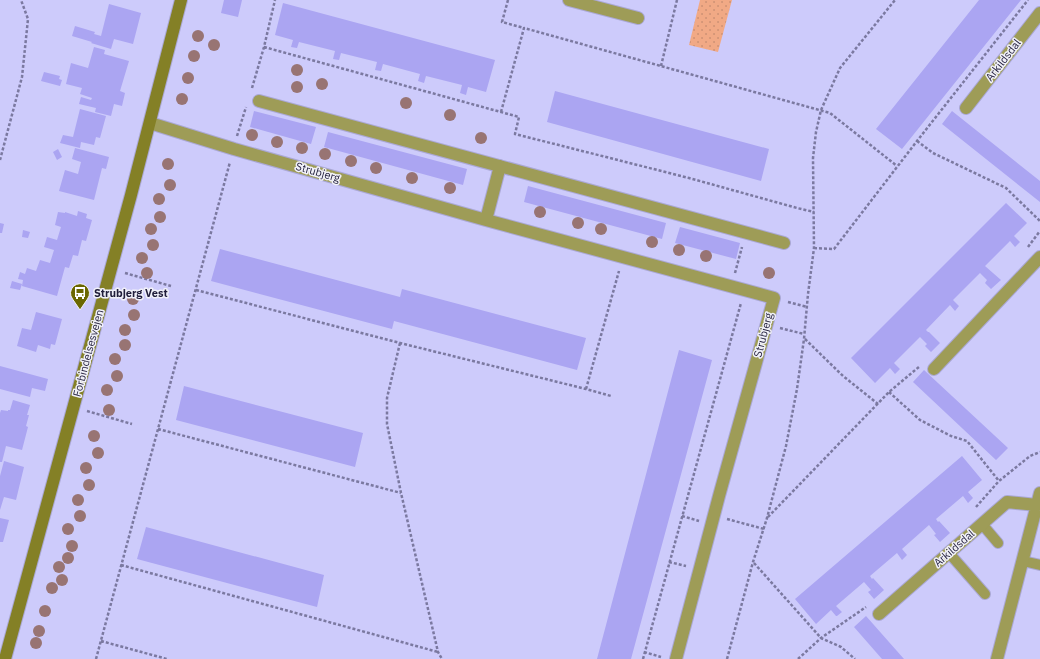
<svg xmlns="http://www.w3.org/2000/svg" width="1040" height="659" viewBox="0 0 1040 659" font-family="'IBM Plex Sans',sans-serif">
	<defs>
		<pattern id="green-dots" width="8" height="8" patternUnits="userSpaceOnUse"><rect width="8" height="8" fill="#f1a985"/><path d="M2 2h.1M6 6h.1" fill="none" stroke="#ce9174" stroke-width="1.8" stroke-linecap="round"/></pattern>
	</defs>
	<rect width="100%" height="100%" fill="#cdcbfb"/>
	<path fill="url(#green-dots)" d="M700,0H732L718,52L689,45Z"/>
	<path fill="#aba5f2" d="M224,0H242L238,17L221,13Z
		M979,0H1021L902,149L876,129Z
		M283,3L495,60L486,92L468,87L466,95L460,93L462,85L426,76L424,83L418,81L420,74L383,64L381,71L375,70L377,62L341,53L339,60L333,59L335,51L299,42L297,48L291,47L293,40L275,35Z
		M109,4L141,13L133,44L114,39L111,49L91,43L92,42L72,36L75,26L95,32L94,34L101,36Z
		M94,47L105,50L104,54L129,61L120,91L125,93L122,106L114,104L111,116L95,112L96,108L79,104L81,97L91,100L92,98L80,94L82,88L66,84L71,63L88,68Z
		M44,72L60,76L59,79L62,80L60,86L41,81Z
		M555,91L769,149L761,181L547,122Z
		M80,109L106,116L100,138L96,137L94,145L81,142L80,148L60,143L63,135L73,137Z
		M254,111L316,127L311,144L250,127Z
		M952,111L1040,181V202L942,124Z
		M328,132L467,169L463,185L324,147Z
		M75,148L109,157L106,169L102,168L94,200L59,191L65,170L78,174L81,162L72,159Z
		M58,149L62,157L57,160L53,152Z
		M528,186L666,223L662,239L524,202Z
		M1006,203L1027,223L1014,236L1020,242L1015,247L1010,241L985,266L1001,280L991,289L985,283L987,280L980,273L953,300L959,306L955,311L950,305L926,330L928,332H929L940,343L931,352L925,346L927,344L920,337L894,363L900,369L895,374L890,368L875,383L851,358Z
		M78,211L87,214L86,218L92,220L86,241L82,240L78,256L73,255L69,268L65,267L57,296L22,286L23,280L18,279L20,272L25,274L27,268L36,271L40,260L50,263L54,250L44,247L47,237L57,240L61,227L55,225L58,212L65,213V212L77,216Z
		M0,223L4,224L2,233H0Z
		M680,227L740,243L736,259L675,243Z
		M23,230L30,232L28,238L22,237Z
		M220,249L400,297L402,289L586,338L577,370L394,321L392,329L211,281Z
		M12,281L22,284L20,290L10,288Z
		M36,312L62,319L55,345L51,344L50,349L38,345L36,352L17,346L22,328L31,330Z
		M679,350L712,360L631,659H597Z
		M0,366L48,379L45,391L32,388L30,397L0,389Z
		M924,370L1008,448L996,460L913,382Z
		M184,386L363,433L355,467L176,420Z
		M13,400L30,405L27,415H29L26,426L28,427L22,450L6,446L2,462H0V413L1,410L8,411V410H10Z
		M962,456L982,480L968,492L973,498L968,503L963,496L936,519L938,522L939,521L950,533L940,542L934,535L936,534L929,525L902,549L907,555L902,560L897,553L870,576L872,579L873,578L884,590L874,599L868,592L871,590L864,582L836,606L842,612L837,616H836L831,610L816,624L795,599Z
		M4,461L24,467L16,500L4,497L0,510V476Z
		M0,518L9,520L3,542H0Z
		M146,527L324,575L317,607L137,559Z
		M866,616L904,659H882L854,627Z"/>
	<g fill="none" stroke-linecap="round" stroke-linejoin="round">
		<defs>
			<path id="lane" d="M982,524L998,543
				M949,553L985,594
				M1023,561L1040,565"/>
			<path id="street" d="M569,0L638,18
				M259,101L784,243
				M966,108L1040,13
				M150,123L234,149L486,220L774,298L719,496L676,659
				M486,220L500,166
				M934,369L1040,257
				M879,614L1007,502L1037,505
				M997,659L1040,493"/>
			<path id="secondary" d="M5,659L131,195L181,0"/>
		</defs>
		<use href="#lane" stroke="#aaa8d4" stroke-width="12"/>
		<use href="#street" stroke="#aaa8d4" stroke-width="14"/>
		<use href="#secondary" stroke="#aaa8d4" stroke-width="14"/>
		<path stroke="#7b79a0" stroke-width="2.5" stroke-dasharray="3 2" stroke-linecap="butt" d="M508,0L502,22L524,28
			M264,47L519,117L515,134L689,178L797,208L814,212
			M661,66L677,0
			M252,88L264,47L275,0
			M501,112L524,28L830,113L897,166
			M237,136L246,107
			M917,141L933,153L1006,188L1040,221
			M0,160L22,77L28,19L21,0
			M1028,247L1040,231
			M814,248L834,249L917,141L1028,0
			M125,273L171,286
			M735,273L742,247
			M196,290L400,343L586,389L611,396
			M788,302L807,307
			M780,328L804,334
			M805,339L843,376L878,404
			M400,343L387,398V424L401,493L438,652L442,659
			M586,389L619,271
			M889,392L920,420L951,436L967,441L999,481
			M87,411L132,424
			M158,429L401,493
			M976,507L999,481L1030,456L1040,452
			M682,516L699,521
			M768,517L889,392L920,366
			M727,519L764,529
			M669,562L686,566
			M754,563L821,638L841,647L855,659
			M121,565L438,652
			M101,641L167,659
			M644,652L661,657
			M96,659L230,162
			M643,659L741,303
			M727,659L753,562L767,518L786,446L797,389L804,339L808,294L814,248L813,158L816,132L821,110L840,68L895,0
			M798,659L821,638L866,607"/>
		<use href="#lane" stroke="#9e9c57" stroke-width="10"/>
		<use href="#street" stroke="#9e9c57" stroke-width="12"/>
		<use href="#secondary" stroke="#848026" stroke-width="12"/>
	</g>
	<g fill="#987473">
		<circle cx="198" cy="36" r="6"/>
		<circle cx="214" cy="45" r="6"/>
		<circle cx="194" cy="56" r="6"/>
		<circle cx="297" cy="70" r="6"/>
		<circle cx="188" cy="78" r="6"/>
		<circle cx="322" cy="84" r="6"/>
		<circle cx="297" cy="87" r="6"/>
		<circle cx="182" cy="99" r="6"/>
		<circle cx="406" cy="103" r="6"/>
		<circle cx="450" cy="115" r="6"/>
		<circle cx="252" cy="135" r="6"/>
		<circle cx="481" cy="138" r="6"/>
		<circle cx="277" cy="142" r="6"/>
		<circle cx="302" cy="148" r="6"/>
		<circle cx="325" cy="154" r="6"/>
		<circle cx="351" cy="161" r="6"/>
		<circle cx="168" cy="164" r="6"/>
		<circle cx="376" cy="168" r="6"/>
		<circle cx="412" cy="178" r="6"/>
		<circle cx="170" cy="185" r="6"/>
		<circle cx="450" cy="188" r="6"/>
		<circle cx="159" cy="199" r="6"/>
		<circle cx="540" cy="212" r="6"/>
		<circle cx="160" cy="217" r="6"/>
		<circle cx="578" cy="223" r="6"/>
		<circle cx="151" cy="229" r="6"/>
		<circle cx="601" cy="229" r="6"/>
		<circle cx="652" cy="242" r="6"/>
		<circle cx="153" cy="245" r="6"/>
		<circle cx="679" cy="250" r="6"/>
		<circle cx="706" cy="256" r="6"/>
		<circle cx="142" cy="258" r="6"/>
		<circle cx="147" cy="273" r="6"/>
		<circle cx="769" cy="273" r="6"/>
		<circle cx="133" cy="299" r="6"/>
		<circle cx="134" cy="315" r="6"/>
		<circle cx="125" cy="330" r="6"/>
		<circle cx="125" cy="345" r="6"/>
		<circle cx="115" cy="359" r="6"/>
		<circle cx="117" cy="376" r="6"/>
		<circle cx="107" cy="390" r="6"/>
		<circle cx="109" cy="410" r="6"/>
		<circle cx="94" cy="436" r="6"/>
		<circle cx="98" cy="453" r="6"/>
		<circle cx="86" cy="468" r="6"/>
		<circle cx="89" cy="485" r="6"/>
		<circle cx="78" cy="500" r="6"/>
		<circle cx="80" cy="516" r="6"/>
		<circle cx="68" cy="529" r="6"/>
		<circle cx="72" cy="546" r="6"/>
		<circle cx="68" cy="558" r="6"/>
		<circle cx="59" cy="567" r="6"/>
		<circle cx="62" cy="580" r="6"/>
		<circle cx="52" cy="588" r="6"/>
		<circle cx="45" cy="611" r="6"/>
		<circle cx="39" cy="631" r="6"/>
		<circle cx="36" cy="643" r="6"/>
	</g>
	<defs>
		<symbol id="bus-pin" viewBox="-11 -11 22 30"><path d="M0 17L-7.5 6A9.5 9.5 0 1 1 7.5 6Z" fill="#6b6700" stroke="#f1f1f9"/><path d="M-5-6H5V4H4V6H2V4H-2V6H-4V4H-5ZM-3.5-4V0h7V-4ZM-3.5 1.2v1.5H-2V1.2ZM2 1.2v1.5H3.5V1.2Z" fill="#fff"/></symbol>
	</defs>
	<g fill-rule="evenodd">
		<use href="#bus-pin" x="69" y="282" width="22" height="30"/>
	</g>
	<g text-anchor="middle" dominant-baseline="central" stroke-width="3" stroke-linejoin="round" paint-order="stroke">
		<g font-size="11" fill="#201d3a" stroke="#f1f1f9">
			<text transform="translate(1003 60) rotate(-52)">Arkildsdal</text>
			<text transform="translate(318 172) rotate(16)">Strubjerg</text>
			<text transform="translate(763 335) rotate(-75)">Strubjerg</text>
			<text transform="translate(88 353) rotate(-75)">Forbindelsesvejen</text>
			<text transform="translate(954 548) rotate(-41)">Arkildsdal</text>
		</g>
		<g font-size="11" font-weight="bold" fill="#201d3a" stroke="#f1f1f9" text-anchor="start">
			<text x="94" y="293">Strubjerg Vest</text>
		</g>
	</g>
</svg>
